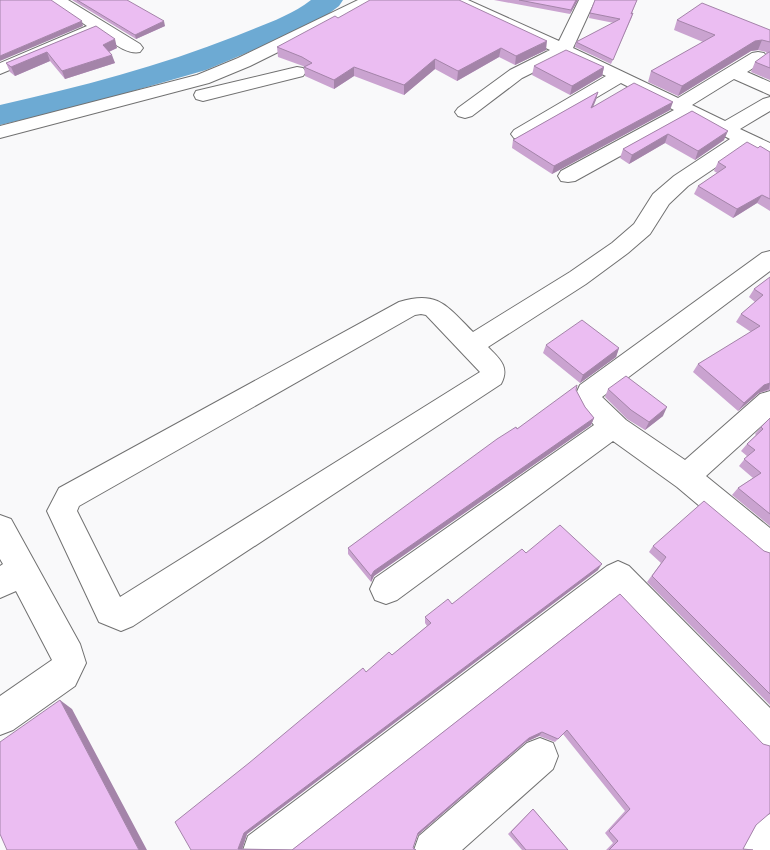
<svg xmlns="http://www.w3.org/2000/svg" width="770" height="850" viewBox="0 0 770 850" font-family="Arial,sans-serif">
	<rect width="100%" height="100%" fill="#f9f9fa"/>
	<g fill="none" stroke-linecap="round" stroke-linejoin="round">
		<path fill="#6daad3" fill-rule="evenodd" d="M311,0H343L339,6L315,24L206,70L81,106L0,125V105C80,87 160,66 236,36C262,25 289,17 311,0Z"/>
		<defs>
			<path id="minor" d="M49,0H68L140,44L143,48L140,52C126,55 111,41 99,33L0,74V63L87,26Z
				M358,0H379L377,3L250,66L209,83L0,138V126L197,75L238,58Z
				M447,0H468L559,41L579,0H595L573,48L678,98L752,53L758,52L764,53L767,57L764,61L747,72L770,82V95L734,79L692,105L725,121L763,99L770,97V111L740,129L770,143V157L746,147L688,186L669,204L650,234L628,253L586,284L488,347C500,359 510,367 501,384L133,626L121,631L99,622L47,511L59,488L399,302C438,290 447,306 473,332L570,272L612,243L634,224L653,194L674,176L730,139L689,118L575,181L568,182L561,181L558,176L561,171L674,110L621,83L528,138L521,140L514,138L511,134L514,130L606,76L564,57L522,78L472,116L465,118L458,116L455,112L458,108L510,70L550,50L449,3ZM421,314L426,315L480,372L120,597L77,511L79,506L415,315Z
				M297,67L303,68L306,72L303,76L203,101L196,99L194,95L196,91Z
				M770,251V271L602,397L626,420L685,460L760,394L770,391V418L706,476L770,528V560L759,556L677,487L613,441L397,600L386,604L375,600L370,589L375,578L594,425L584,413L575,396L580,385L762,253Z
				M0,515L11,519L80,644L86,663L75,686L13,730L0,735V696L52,660L16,591L0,598V566L3,564L0,559Z
				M618,561L629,566L770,708V751L757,746L616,597L293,850H243L248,836L607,566Z
				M540,738L553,743L558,756L553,769L462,850H414L419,836L527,743Z
				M770,814V850H737C744,832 752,821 770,814Z"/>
		</defs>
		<use href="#minor" stroke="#717171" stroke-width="2"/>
		<use href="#minor" fill="#fff" fill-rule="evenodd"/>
	</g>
	<path fill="#caa3d0" d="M72,0H127L165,26L136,39Z
		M494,0H578L570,14Z
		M637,0L632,13H633L632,17L611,64L575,47L576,42L614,23L589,18L590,13Z
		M338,18L546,50L515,65L499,57L457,81L435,69L404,95L354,76L334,89L305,76L304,67L303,66L278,57L277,47Z
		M677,20L770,30V80L751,72L755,62L767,54L766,52L758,50L751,51L678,96L648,82L651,71L703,42L674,30Z
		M96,26L117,48L109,52L115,63L65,79L50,61L15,76L10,72L6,63Z
		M534,66L604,67L602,76L570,95L532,75Z
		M598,92L593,107L670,110L552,174L512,148L513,140Z
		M692,111L724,140L695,160L665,143L629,164L620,158L623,149Z
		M758,148L770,152V211L757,203L733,218L694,194L698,186L717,173L714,171L718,162Z
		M770,277V390L759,393L738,411L693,372L698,364L751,332L736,322L741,314L755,302L749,297L754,289Z
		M546,345L619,348L616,357L580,383L543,353Z
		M608,389L663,416L645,430L627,419L605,397Z
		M576,390L585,407L594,418L591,425L374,576L371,582L348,554V548L517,429Z
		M770,418V526L732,495L738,488L753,478L739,466L747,456L741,451L747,444L756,435L755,434L761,427Z
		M653,546L764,551L770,553V705L647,582L661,563L649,552Z
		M526,553L598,570L247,834L242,849L292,850L620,594L756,825L743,849L753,850H606L613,843L605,833L625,811L563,734L555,742L539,736L526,742L418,835L413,848L416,850H191L366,672L392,655L427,626L425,623V617L452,604Z
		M533,809L568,850H522L508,834Z"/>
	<path fill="#a484a9" d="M576,0H578L570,14L571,10Z
		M82,21L83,26L0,61V56Z
		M164,21L165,26L136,39L135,35Z
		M115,39L117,48L106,53L103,45Z
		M762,40L758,50L751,51L678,96L682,86L755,41Z
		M547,41L546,50L515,65L516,56Z
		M501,48L499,57L457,81L458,71Z
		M47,52L50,61L15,76L11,67Z
		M112,55L115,63L65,79L62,71Z
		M435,59V69L404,95V85Z
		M354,67V76L334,89V80Z
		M604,67L602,76L570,95L572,86Z
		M598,92L596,100L589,116L591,108Z
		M673,102L670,110L552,174L554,166Z
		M728,131L724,140L695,160L698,151Z
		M668,134L665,143L629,164L632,155Z
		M762,195L757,203L733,218L737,209Z
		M619,348L616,357L580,383L583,375Z
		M770,383L769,389L759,393L738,411L744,403L764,385Z
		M667,407L663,416L645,430L649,422Z
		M594,418L591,425L374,576L371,582V576L374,571Z
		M602,564L598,570L247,834L242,850L238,849L244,833Z
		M60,700L72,709L147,850H139Z
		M542,732L539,736L526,742L418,835V833L529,738Z"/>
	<path fill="#ebbdf2" stroke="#a484a9" d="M0,0H51L82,21L0,56Z
		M77,0H127L164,21L135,35Z
		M370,0H459L547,41L516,56L501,48L458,71L435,59L404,85L354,67L334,80L304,67L312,63L302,57L277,47L335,16L338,18Z
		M519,0H576L571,10Z
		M595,0H637L631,14L633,13L613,60L576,42L620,19L590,13Z
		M702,3L770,30V42L762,40L755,41L682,86L651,71L715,35L677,20Z
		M96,26L115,39L103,45L112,55L62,71L47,52L11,67L6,63Z
		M566,50L604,67L572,86L534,66Z
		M769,52H770V68L755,62Z
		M634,83L673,102L554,166L513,140L598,92L591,108Z
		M692,111L728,131L698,151L668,134L632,155L623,149Z
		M747,142L758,148L760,146L770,152V199L762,195L737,209L698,186L726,167L718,162Z
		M770,277V383L764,385L744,403L698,364L760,326L741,314L763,295L754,289Z
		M582,320L619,348L583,375L546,345Z
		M626,376L667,407L649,422L631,410L608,389Z
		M577,385L576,390L585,407L594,418L374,571L371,576L348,548L497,439L516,427L517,429Z
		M770,418V514L738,488L761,473L744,459L755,450L747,444L763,429L761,427Z
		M704,501L764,551L770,553V694L652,576L666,557L653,546Z
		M560,525L602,564L244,833L238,849L292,850L620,594L763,744L770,746V813L756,825L743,849L753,850H609L618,841L609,831L630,809L567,730L558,739L542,732L529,738L418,833L413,848L416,850H191L175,822L249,763L363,668L366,672L389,652L392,655L431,623L425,617L448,599L452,604L522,549L526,553Z
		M60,700L139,850H7L0,834V742Z
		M533,809L568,850H526L511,832Z"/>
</svg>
